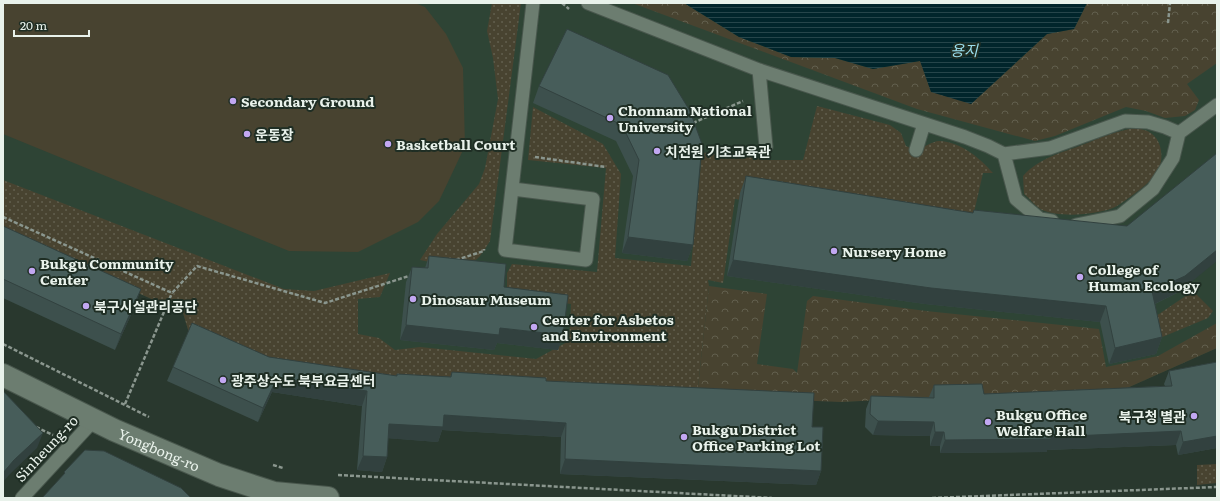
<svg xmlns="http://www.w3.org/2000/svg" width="1220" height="501" viewBox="0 0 1220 501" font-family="Literata,'Noto Sans KR',serif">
	<defs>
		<pattern id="grass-dots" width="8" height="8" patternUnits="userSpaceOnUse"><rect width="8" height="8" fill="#484330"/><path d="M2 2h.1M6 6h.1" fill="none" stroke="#625f4e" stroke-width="1.8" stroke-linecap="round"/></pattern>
		<pattern id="forest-crowns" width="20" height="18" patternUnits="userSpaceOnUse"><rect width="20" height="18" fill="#484330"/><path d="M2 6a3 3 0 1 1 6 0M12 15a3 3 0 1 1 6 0" fill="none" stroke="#625f4e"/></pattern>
		<pattern id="water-rules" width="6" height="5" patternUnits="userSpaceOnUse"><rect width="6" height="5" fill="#01252b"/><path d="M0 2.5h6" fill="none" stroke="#26454a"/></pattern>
	</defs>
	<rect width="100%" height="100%" fill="#29382e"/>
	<path fill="#2e4435" d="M3,3H1217V348L1127,388L841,402L189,333L183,313L3,233Z"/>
	<path fill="url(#grass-dots)" d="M492,3H521L490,241C486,247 482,255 477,259C463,269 435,263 420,260L437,234L479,184L485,168L498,99L493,58L487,31Z
		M817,106L890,125L901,133L906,146L916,150C923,148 933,141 939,141C961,142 980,158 993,173H983L973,217L946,238L735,199L723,283L708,280L709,286L697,396L320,379L189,333L183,313L3,233V180L284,289L314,291L390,273L380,297L358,299V334L379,338L395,350L420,347L536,359L569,341L571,304L507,295V273L512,264L597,272L606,168L528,160L533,107L603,144L621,174L615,258L691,266L702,153L727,151L770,160H803Z
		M1135,128C1140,129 1148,130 1152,134C1163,142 1164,162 1157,173C1150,183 1127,200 1117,206C1101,215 1059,218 1042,210C1036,207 1029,198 1024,194L1023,176C1039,158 1061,153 1082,145C1100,138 1116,131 1135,128Z
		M1193,291L1213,311L1208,318L1160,338L1156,316Z
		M1217,464V483L1197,485V465Z"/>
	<path fill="url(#forest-crowns)" d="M632,3H684L739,37L791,57L835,58L873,69L920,61L971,104L1047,34L1074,29L1087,3H1217V63L1187,84L1199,100L1195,110L1185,116L1165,118L1146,111L1126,107L1055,136L1035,141L917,109Z
		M709,286L767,294L757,364L793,369L797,373L807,301L813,296L926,311L1099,329L1106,367L1158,356L1217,323V348L1127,388L841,402L697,396Z"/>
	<path fill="#484330" d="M3,3H415L425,7L446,34L463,68L465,146L439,201L418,222L358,252L289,251L3,134Z"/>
	<path fill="url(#water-rules)" d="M684,3H1087L1074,29L1047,34L971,104L931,92L920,61L873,69L835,58L791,57L739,37Z"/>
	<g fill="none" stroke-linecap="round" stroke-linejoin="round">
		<defs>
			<path id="service" d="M588,3L759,70L965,137L988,146L1004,154L1050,148L1125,121L1148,122L1165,127L1179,133
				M759,70L766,147
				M916,150L924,124
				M1004,154L1016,199L1040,219L1052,221
				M513,189L593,199L586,260L505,250L533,3
				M1076,225L1120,216L1153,189L1173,158L1179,133L1217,105
				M22,498L94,420"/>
			<g id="secondary">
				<path id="s1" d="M3,375L114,430L219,475L274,493L328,498"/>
			</g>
		</defs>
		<use href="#service" stroke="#49574d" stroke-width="15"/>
		<use href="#secondary" stroke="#49574d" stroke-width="24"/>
		<path stroke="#8a968e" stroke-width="2.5" stroke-dasharray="4 2" stroke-linecap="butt" d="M562,3L569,9
			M1168,23L1170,3
			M693,123L743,101
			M535,157L606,167
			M3,217L172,293L197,266L325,303L412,275
			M456,260L484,251V249
			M3,344L149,417
			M125,404L172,293
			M36,427L53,435
			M273,465L283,468
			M338,475L772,498
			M932,498L1217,487"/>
		<use href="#service" stroke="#6c7d70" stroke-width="13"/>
		<use href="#secondary" stroke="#6c7d70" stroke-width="22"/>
	</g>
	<path fill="#3d504d" d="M567,29L693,245L687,261L622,253L633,176L616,141L533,103L539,86Z
		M746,176L973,213L974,210L1179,292L1155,304L1162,337L1156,354L1109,364L1100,322L925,304L727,276L740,193Z
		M3,226L135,306L115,350L3,298Z
		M429,256L504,287L563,335L558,350L497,343L494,350L400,340L406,282L412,267L425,268Z
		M269,357L396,376L397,374L450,377L452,372L546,381L812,427L821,471L816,485L560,474L561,437L442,430L438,442L388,438L387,457L382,472L357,470L362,406L272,392L258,422L167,381L173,367Z
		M1217,362V448L1178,455L1176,445L1047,450V452L940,453V446H930V436L873,435L865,427L866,409L871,396L929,397L934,385L984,394L1165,386L1164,384L1169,371Z"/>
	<path fill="#32413f" d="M628,237L693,245L687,261L622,253Z
		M1217,250V261L1179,292L1146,308L1152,291Z
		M733,260L1106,306L1100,322L925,304L727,276Z
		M141,289L135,306L115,350L121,334Z
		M406,325L500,328L563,335L558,350L497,343L494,350L400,340Z
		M1162,337L1156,354L1109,364L1115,348Z
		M277,378L367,391L362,406L272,392L258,422L263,408Z
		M444,415L566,423L561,437L442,430L438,442L384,438L389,424Z
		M878,421L934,422L930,436L873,435Z
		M1181,431L1176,445L1047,450V452L940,453L945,440Z
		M935,432H944L940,446H930Z
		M43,433L37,448L9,475L3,482V473L14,460Z
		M1217,436V448L1178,455L1183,442Z
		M363,456L387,457L382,472L357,470Z
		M565,459L821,471L816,485L560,474Z"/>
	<path fill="#475d5a" stroke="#32413f" d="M567,29L668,75L690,111L702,144L693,245L628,237L639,160L622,125L539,86Z
		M1217,153V250L1185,276L1152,291L1162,337L1115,348L1106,306L931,288L733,260L746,176L973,213L974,210L1127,226Z
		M3,226L141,289L121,334L3,279Z
		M429,256L506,264L504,287L568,295L563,335L500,328L499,335L406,325L412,267L428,268Z
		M192,323L269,357L397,376V374L451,377L452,372L546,378V381L814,393L812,427H823L821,471L565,459L566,423L444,415L443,427L389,424L387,457L363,456L367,391L277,378L263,408L173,367Z
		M1217,362V436L1183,442L1181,431L1051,437V439L945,440L944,432H935L934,422L878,421L870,414L871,396L934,398V385L982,384L984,394L1172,386L1169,371Z
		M3,391L43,433L14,460L3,473Z
		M85,450L104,451L181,488L191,498H42L65,473L64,472Z"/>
	<g fill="#c2a7f2" stroke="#1f2e24" stroke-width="1.5">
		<circle cx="233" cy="101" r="4"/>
		<circle cx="610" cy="118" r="4"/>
		<circle cx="247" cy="134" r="4"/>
		<circle cx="388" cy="144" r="4"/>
		<circle cx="657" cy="151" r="4"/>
		<circle cx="834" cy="251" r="4"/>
		<circle cx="32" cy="271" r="4"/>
		<circle cx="1080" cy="277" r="4"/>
		<circle cx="413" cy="299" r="4"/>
		<circle cx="86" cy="306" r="4"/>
		<circle cx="534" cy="327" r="4"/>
		<circle cx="223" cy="380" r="4"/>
		<circle cx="1194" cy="416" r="4"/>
		<circle cx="988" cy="422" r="4"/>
		<circle cx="684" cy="437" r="4"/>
	</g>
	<g text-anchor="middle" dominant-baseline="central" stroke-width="4" stroke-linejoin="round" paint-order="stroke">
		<g font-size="14" font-weight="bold" fill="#e9f2eb" stroke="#1f2e24" text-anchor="start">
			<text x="241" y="101">Secondary Ground</text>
			<text x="618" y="110">Chonnam National<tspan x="618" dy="16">University</tspan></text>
			<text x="255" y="134">운동장</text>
			<text x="396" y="144">Basketball Court</text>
			<text x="665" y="151">치전원 기초교육관</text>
			<text x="842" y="251">Nursery Home</text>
			<text x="40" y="263">Bukgu Community<tspan x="40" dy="16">Center</tspan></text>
			<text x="1088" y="269">College of<tspan x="1088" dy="16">Human Ecology</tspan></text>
			<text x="421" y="299">Dinosaur Museum</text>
			<text x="94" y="306">북구시설관리공단</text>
			<text x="542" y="319">Center for Asbetos<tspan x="542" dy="16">and Environment</tspan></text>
			<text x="231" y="380">광주상수도 북부요금센터</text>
			<text x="996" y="414">Bukgu Office<tspan x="996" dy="16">Welfare Hall</tspan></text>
			<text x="1186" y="416" text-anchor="end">북구청 별관</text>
			<text x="692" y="429">Bukgu District<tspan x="692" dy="16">Office Parking Lot</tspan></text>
		</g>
		<g font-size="14" fill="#e9f2eb" stroke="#1f2e24">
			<text transform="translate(46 448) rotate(-47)">Sinheung-ro</text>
			<text stroke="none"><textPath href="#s1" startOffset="173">Yongbong-ro</textPath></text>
		</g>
		<g font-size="15" font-style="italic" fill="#9bdfee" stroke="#1f2e24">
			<text x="964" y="49">용지</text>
		</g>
	</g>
	<rect width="1220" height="501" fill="none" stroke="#e9f2eb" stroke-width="8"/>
	<path d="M14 30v6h75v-6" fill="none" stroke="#e9f2eb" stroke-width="2"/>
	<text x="20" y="30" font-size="12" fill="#e9f2eb" stroke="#1f2e24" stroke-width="3" paint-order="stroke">20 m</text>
</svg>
